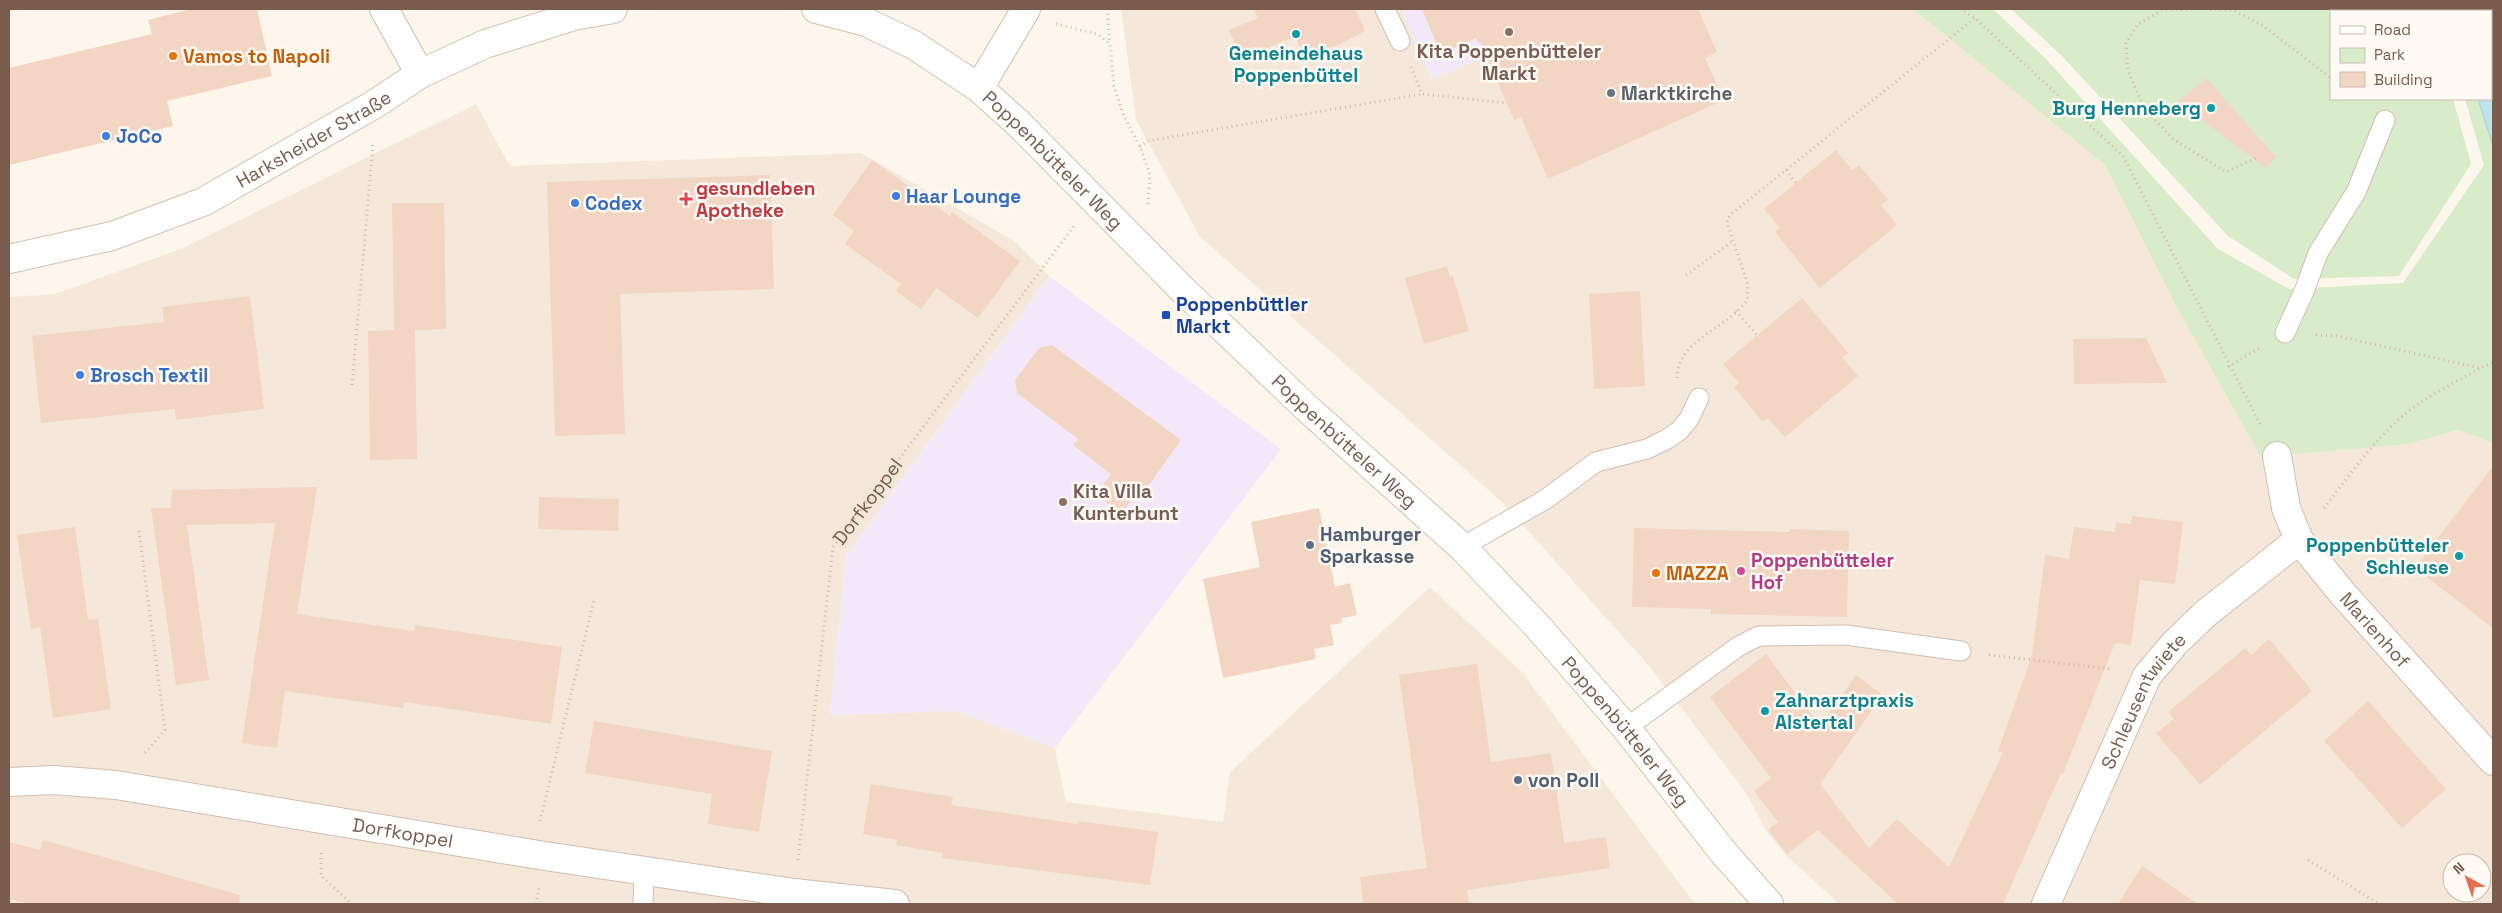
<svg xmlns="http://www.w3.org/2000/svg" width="2502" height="913" viewBox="0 0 2502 913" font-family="'Space Grotesk',sans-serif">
	<rect width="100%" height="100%" fill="#fdf6ec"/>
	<path fill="#f5e8da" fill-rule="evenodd" d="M1121,9H1401L1432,79L1486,56L1531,66L1659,9H1913L2105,165L2174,302L2408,444L2460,430L2493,443V904H1839L1787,856L1766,831L1746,793L1650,667L1501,501L1200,237L1136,120ZM2452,863H2482V893H2452Z
		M476,104L510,166L861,153L1016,242L1049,276L846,556L830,715L956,711L1055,748L1066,802L1223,822L1230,772L1430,587L1522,672L1695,904H9V297L55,294L181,249Z"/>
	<path fill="#f3e8fa" d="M1401,9H1659L1532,66L1533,70L1499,86L1486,56L1432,79Z
		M1049,276L1281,449L1055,748L956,711L830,715L846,556Z"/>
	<path fill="#d8ecc9" d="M1913,9H1993L2046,59L2218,249L2289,289L2403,283L2484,165L2465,99H2491V11H2439L2438,9H2493V443L2459,430L2408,444L2261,457L2174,302L2105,165Z
		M2011,9H2428L2429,11H2331V99H2453L2471,164L2399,276L2294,279L2228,236L2062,56Z"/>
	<path fill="#bfe3e8" stroke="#a5d3da" d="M2449,9H2493V146L2478,99H2491V11H2449Z"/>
	<path fill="#f3d5c3" d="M191,9H257L272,76L167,101L173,126L9,165V68L152,34L148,20Z
		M1254,9H1359L1356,10L1365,31L1336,46L1303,54L1295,36L1242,59L1229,30L1258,18Z
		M1422,9H1698L1717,52L1705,58L1724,100L1548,179L1521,117L1514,120L1480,42L1478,43L1476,38L1441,54Z
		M2206,78L2276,157L2266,168L2178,102Z
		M1836,150L1852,170L1859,165L1888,200L1881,205L1897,225L1820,288L1775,232L1780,228L1764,209Z
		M872,160L950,216L952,212L1020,261L978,318L936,288L921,309L896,291L901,284L845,244L854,231L833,215Z
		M770,175L774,289L620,294L625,434L555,436L547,182Z
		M392,203H444L446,329L415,330L417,459L370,460L368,331L394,330Z
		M1447,266L1450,277L1453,276L1469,331L1424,344L1405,278Z
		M1640,291L1645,386L1594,389L1589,294Z
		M250,296L264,409L176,420L175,409L41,423L32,336L164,322L162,307Z
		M1802,298L1848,353L1842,358L1858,376L1785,437L1768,418L1763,422L1734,387L1739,383L1723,364Z
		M2146,338L2167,383L2074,384L2073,339Z
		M1052,345L1181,440L1141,496L1137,493L1121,514L1096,495L1111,474L1073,445L1078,439L1017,393L1015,380L1039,348Z
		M2493,466V628L2415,568Z
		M317,487L297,614L414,631L415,625L562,647L551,724L404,702L403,708L285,691L277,748L242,743L275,523L187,525L209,680L176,685L151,508H171L172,490Z
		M539,497L619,499L618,531L538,529Z
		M1319,508L1335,587L1350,583L1357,615L1342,618V623L1330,625L1334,645L1314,649L1316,659L1223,678L1203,579L1260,567L1251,522Z
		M2132,516L2183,522L2175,584L2140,580L2131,645L2115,643L2063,774L2061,773L2003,904H1898L1818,830L1787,854L1768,830L1778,822L1754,791L1771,778L1710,697L1766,654L1820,726L1856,675L1883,695L1820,784L1869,848L1897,819L1949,867L2003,753L1998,751L2032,655L2045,555L2069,559L2074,527L2115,532L2116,523L2131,524Z
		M75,527L88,620L98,619L111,709L53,718L40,627L31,629L17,535Z
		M1634,528L1790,532V529L1849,531L1847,617L1711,614V609L1632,607Z
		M2269,639L2312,691L2200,785L2156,733L2174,719L2168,712L2245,648L2251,655Z
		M1477,664L1491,762L1551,753L1564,843L1606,837L1610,868L1467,890L1469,904H1363L1360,877L1427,868L1399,675Z
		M2368,701L2446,789L2402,828L2324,741Z
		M594,721L772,751L759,832L708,824L712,794L585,773Z
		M871,784L953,797L951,805L1077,824L1078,821L1158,832L1150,885L942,858L943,853L896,845L897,840L863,834Z
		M43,840L240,895L239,904H30L9,899V842L40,850Z
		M2142,866L2198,904H2118Z"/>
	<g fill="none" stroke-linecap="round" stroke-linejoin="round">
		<defs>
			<path id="service" d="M1385,9L1400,41
				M2285,333L2305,289L2318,253L2356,192L2385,120
				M1462,547L1546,499L1596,462L1647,449L1667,439L1679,431L1689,419L1699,398
				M1626,728L1739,646L1759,636L1846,635L1961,651
				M643,904L644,871"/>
			<g id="minor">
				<path d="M384,9L420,74"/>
				<path id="s2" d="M2277,456L2286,508L2299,540L2343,594L2493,761"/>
				<path id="s3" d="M9,782L54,780L116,785L545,856L794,893L895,904"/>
				<path id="s4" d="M2046,904L2147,676L2174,644L2205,614L2299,540"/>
			</g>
			<path id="tertiary" d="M979,88L1026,9"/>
			<g id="secondary">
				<path id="s5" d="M816,9L866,22L914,45L979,88L1019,124L1184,291L1309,410L1462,547L1539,628L1626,728L1723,852L1769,904"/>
				<path id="s6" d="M9,259L112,236L203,202L375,104L420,74L485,44L574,16L613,9"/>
			</g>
		</defs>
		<use href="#service" stroke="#d1beb0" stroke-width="21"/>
		<use href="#minor" stroke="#d1beb0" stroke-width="30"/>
		<use href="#tertiary" stroke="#d1beb0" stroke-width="30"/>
		<use href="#secondary" stroke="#d6c0b0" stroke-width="30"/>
		<g stroke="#d9b8a5" stroke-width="3" stroke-dasharray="1 4" stroke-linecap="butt">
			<path d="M1107,9L1110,43"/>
			<path d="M1960,9L1975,18L2123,156L2261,426"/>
			<path d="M2197,9L2163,10L2138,24L2126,43L2128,71L2144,108L2173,139L2226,172L2256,158"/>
			<path d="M2205,9L2233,10L2262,25L2331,78"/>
			<path d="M1056,24L1097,34L1110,44L1114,86L1123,114L1140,147L1150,175L1148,204"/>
			<path d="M1411,67L1422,94L1506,103"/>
			<path d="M1140,147L1147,141L1422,94"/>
			<path d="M1786,170L1796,183"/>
			<path d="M1686,275L1734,240"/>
			<path d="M1736,311L1757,335"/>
			<path d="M2316,335L2337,336L2480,368L2493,363"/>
			<path d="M2228,367L2261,347"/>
			<path d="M1677,378C1677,339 1729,328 1747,300L1748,285L1727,222L1730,215L1975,18"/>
			<path d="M352,385L373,144"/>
			<path d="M2324,508C2347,478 2370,446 2398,420C2421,399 2452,384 2479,369"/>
			<path d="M139,531L165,730L143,755"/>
			<path d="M1989,655L2112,669"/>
			<path d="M540,821L594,600"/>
			<path d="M321,853V876L352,904"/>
			<path id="s1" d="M798,860L833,547L1074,226"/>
			<path d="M2308,860L2379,904"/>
			<path d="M536,904L539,888"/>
		</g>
		<use href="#service" stroke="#fff" stroke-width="19"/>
		<use href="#minor" stroke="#fff" stroke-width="28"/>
		<use href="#tertiary" stroke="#fff" stroke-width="28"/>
		<use href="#secondary" stroke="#fff" stroke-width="28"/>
	</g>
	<g fill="#8d6e63" stroke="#fffaf3" stroke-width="2">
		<circle cx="1509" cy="32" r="5"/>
		<circle cx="1063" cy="502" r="5"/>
	</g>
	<g fill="#0f9aa8" stroke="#fffaf3" stroke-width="2">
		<circle cx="1296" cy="34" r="5"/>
		<circle cx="2211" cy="108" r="5"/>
		<circle cx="2459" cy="556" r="5"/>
		<circle cx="1765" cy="711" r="5"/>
	</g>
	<g fill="#e8710a" stroke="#fffaf3" stroke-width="2">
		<circle cx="173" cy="56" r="5"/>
		<circle cx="1656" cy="573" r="5"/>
	</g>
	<circle fill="#6b7280" stroke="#fffaf3" stroke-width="2" cx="1611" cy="93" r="5"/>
	<g fill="#3f7fe0" stroke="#fffaf3" stroke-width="2">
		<circle cx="106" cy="136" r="5"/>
		<circle cx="896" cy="196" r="5"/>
		<circle cx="575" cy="203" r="5"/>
		<circle cx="80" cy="375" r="5"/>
	</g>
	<path fill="#e0444e" stroke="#fffaf3" stroke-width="2" d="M683.5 191.5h5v5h5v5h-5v5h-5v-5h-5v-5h5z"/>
	<rect fill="#1a4fb4" stroke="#fffaf3" stroke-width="2" x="1161" y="310" width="10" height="10" rx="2.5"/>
	<g fill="#5c6f8a" stroke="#fffaf3" stroke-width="2">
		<circle cx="1310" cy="545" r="5"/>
		<circle cx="1518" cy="780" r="5"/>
	</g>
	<circle fill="#d1479c" stroke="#fffaf3" stroke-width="2" cx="1741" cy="571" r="5"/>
	<g text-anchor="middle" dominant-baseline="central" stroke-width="5" stroke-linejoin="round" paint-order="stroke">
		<g font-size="19" font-weight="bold" fill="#785e54" stroke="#fffaf3">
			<text x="1509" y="51">Kita Poppenbütteler<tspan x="1509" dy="22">Markt</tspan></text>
			<text x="1073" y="491" text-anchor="start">Kita Villa<tspan x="1073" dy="22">Kunterbunt</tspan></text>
		</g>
		<g font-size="19" font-weight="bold" fill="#0d838f" stroke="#fffaf3" text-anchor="end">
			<text x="1296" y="53" text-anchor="middle">Gemeindehaus<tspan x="1296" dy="22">Poppenbüttel</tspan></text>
			<text x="2201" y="108">Burg Henneberg</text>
			<text x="2449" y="545">Poppenbütteler<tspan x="2449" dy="22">Schleuse</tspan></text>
			<text x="1775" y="700" text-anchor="start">Zahnarztpraxis<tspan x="1775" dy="22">Alstertal</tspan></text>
		</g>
		<g font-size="19" font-weight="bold" fill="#c56008" stroke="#fffaf3" text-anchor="start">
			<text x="183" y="56">Vamos to Napoli</text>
			<text x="1666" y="573">MAZZA</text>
		</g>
		<g font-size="19" font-weight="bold" fill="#5b616d" stroke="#fffaf3" text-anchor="start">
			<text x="1621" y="93">Marktkirche</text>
		</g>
		<g font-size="19" font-weight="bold" fill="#366cbe" stroke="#fffaf3" text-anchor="start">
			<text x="116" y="136">JoCo</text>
			<text x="906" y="196">Haar Lounge</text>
			<text x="585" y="203">Codex</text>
			<text x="90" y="375">Brosch Textil</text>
		</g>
		<g font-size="19" fill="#7a5c4d" stroke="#fffaf3">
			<text stroke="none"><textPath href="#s6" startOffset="330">Harksheider Straße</textPath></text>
			<text stroke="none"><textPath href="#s5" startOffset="286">Poppenbütteler Weg</textPath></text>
			<text stroke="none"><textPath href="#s5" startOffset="691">Poppenbütteler Weg</textPath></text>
			<text stroke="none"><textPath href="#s1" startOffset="372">Dorfkoppel</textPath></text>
			<text stroke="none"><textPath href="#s2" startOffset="205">Marienhof</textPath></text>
			<text stroke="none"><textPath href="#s4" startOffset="226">Schleusentwiete</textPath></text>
			<text stroke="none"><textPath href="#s5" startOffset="1096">Poppenbütteler Weg</textPath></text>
			<text stroke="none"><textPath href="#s3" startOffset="398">Dorfkoppel</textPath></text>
		</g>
		<g font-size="19" font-weight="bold" fill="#be3a42" stroke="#fffaf3" text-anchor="start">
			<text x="696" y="188">gesundleben<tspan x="696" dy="22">Apotheke</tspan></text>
		</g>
		<g font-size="19" font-weight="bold" fill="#164399" stroke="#fffaf3" text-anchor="start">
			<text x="1176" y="304">Poppenbüttler<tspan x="1176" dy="22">Markt</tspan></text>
		</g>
		<g font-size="19" font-weight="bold" fill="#4e5e75" stroke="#fffaf3" text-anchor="start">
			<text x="1320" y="534">Hamburger<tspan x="1320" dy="22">Sparkasse</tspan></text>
			<text x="1528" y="780">von Poll</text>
		</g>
		<g font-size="19" font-weight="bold" fill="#b23c85" stroke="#fffaf3" text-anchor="start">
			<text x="1751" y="560">Poppenbütteler<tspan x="1751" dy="22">Hof</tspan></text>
		</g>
	</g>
	<rect width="2502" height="913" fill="none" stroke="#7a5c4d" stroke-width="20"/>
	<rect x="2330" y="10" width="162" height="90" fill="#fffaf3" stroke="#cabbb1"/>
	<rect x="2340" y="26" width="25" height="8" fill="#ffffff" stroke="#cabbb1"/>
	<text x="2374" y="35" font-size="15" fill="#7a5c4d">Road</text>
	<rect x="2340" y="48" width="25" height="15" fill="#d8ecc9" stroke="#cabbb1"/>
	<text x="2374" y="60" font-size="15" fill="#7a5c4d">Park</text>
	<rect x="2340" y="72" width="25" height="15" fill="#f3d5c3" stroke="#cabbb1"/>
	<text x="2374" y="85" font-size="15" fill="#7a5c4d">Building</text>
	<g transform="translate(2467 878) rotate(320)"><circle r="24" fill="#fffaf3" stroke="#cabbb1"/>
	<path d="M0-4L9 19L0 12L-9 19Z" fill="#e76f51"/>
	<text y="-8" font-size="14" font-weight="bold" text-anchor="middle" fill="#7a5c4d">N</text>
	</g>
</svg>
